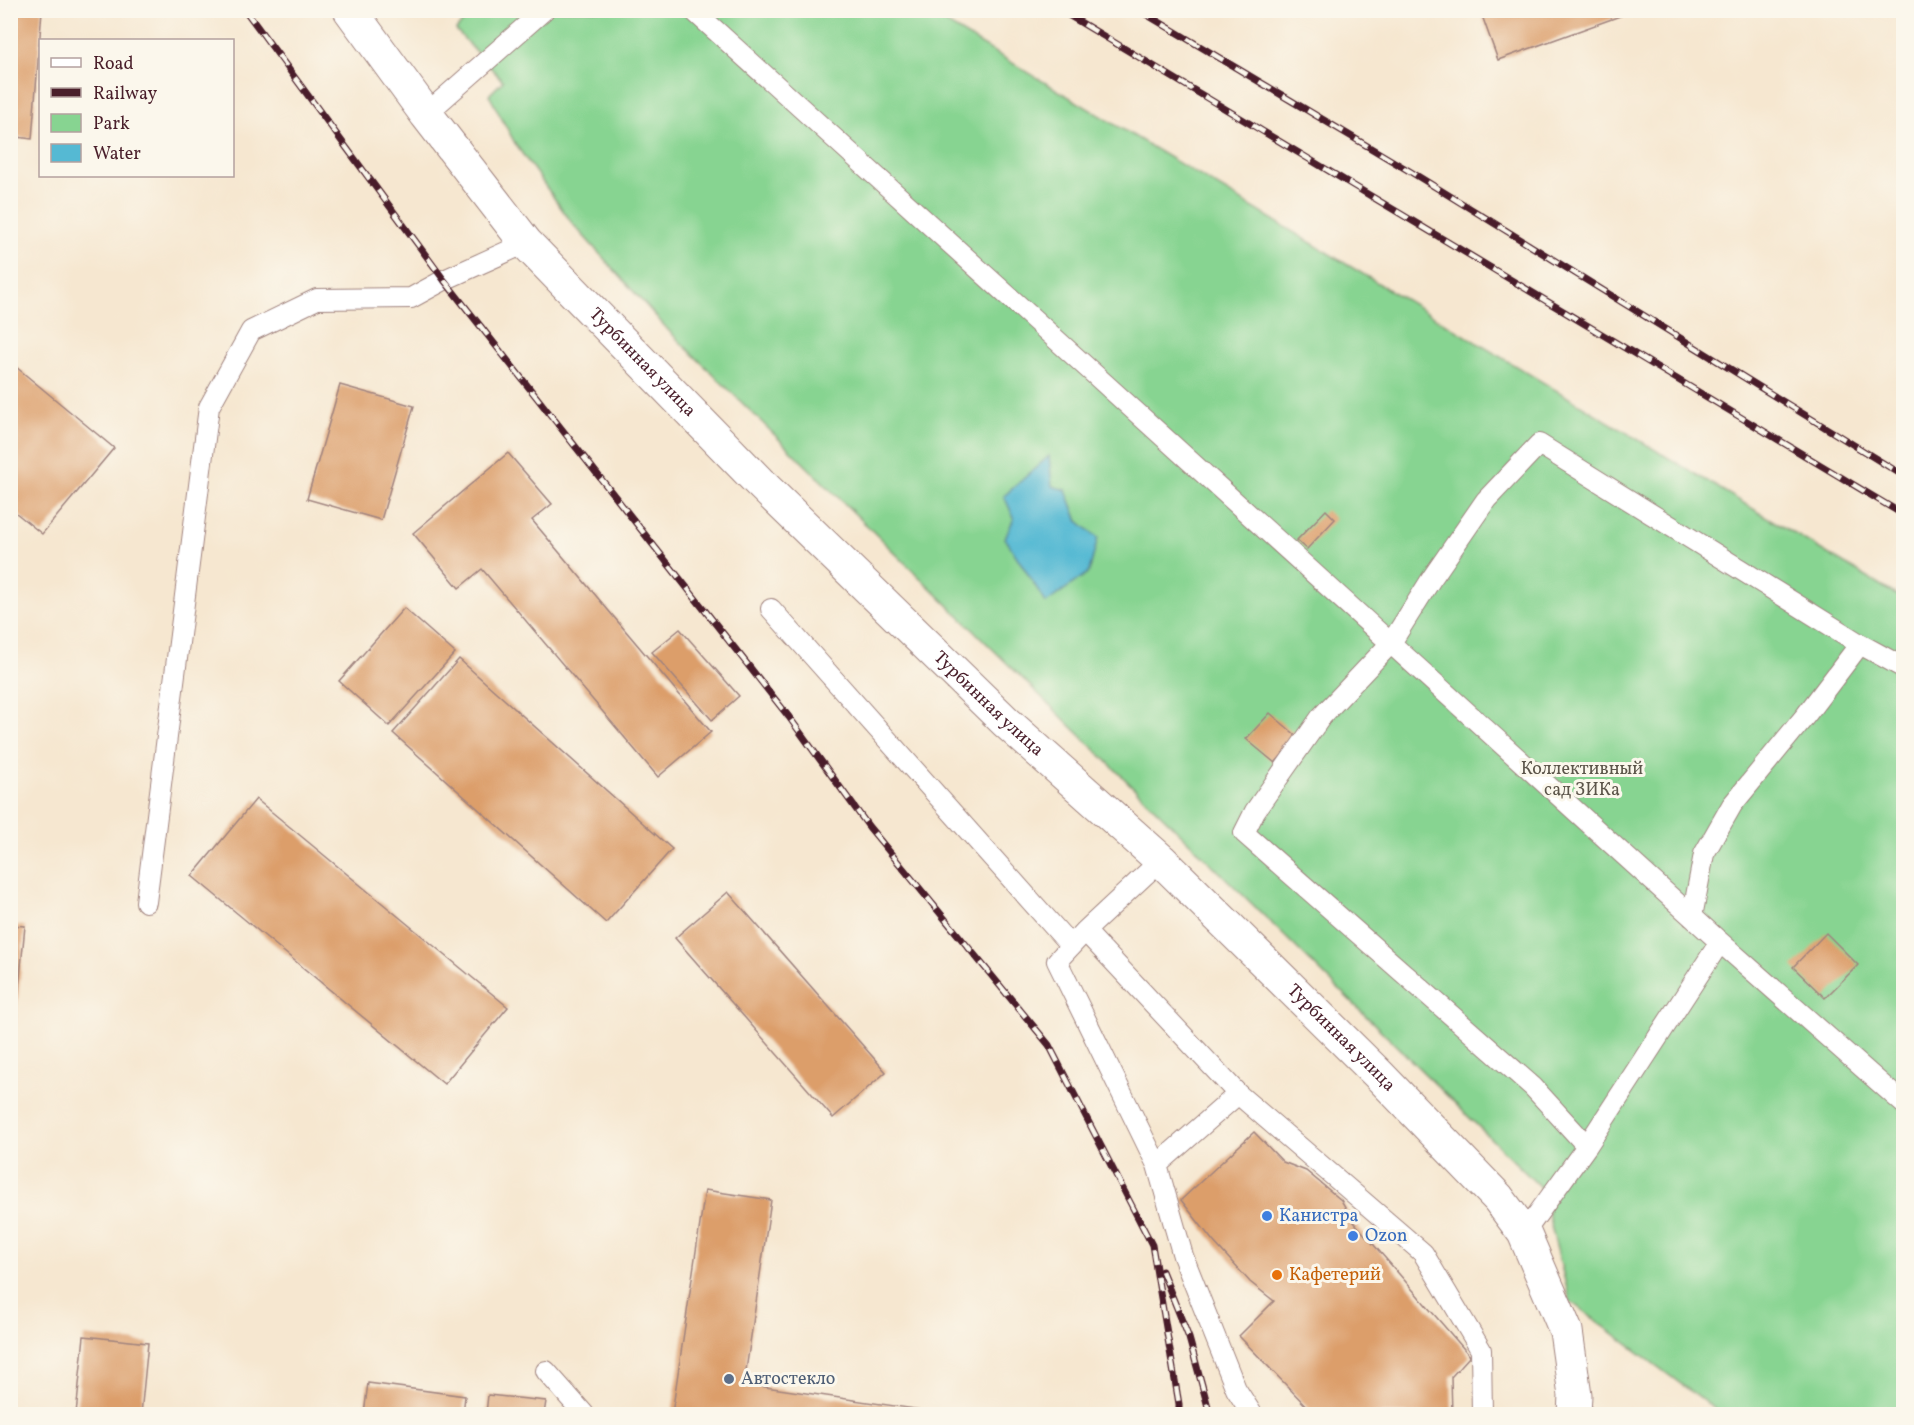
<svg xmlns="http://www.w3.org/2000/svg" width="1914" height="1425" viewBox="0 0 1914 1425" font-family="Vollkorn,serif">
	<rect width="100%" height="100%" fill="#fbf7ec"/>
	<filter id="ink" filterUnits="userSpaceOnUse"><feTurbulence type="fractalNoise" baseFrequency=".0167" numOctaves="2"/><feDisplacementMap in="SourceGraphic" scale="12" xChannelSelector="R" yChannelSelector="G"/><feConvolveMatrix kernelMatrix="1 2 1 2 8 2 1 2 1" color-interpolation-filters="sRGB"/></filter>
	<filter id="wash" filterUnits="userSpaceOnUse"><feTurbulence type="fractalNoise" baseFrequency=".008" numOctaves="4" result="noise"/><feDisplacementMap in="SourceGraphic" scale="24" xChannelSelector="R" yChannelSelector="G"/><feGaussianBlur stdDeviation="1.35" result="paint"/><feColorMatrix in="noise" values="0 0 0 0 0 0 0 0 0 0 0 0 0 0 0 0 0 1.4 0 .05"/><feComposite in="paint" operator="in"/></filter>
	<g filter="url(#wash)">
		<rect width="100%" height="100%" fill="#f6e7d0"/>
		<path fill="#87d491" stroke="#687a5e" stroke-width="1.5" d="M473,10L926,11L1903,599V1414H1721L1570,1301L1545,1202L1539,1186L669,331L572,223L516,145L489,95L503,81L456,30Z"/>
		<path fill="#55b9d3" stroke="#506c7f" stroke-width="1.5" d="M1049,456L1052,486L1066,490L1078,521L1098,538L1089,572L1046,603L1005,538L1014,518L1004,496Z"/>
		<g id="blocks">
			<path fill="#dc9e6a" d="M10,10H42L32,139L10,136Z
				M1480,10H1634V11L1498,60Z
				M10,362L114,448L42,534L10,508Z
				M340,385L414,406L381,520L307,499Z
				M508,453L552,504L532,520L711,732L658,777L482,569L459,588L413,533Z
				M1326,510L1335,519L1307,549L1297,540Z
				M404,608L455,653L389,726L339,681Z
				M680,629L739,696L712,720L652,652Z
				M459,659L672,849L606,923L393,733Z
				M1270,713L1298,737L1275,763L1246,739Z
				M256,799L508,1007L444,1084L192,876Z
				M728,892L886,1072L833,1118L675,938Z
				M10,925L25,926L12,1058H10Z
				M1826,933L1858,965L1825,998L1793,967Z
				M1254,1132L1283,1162L1306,1171L1341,1200L1354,1222L1470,1356L1451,1377L1452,1414H1314L1239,1336L1274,1301L1250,1282L1213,1241L1181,1200Z
				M705,1190L771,1200L744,1384L929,1411L928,1414H672Z
				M84,1336L148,1343L141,1414H76Z
				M368,1383L465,1396L463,1414H364Z
				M488,1395L546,1401L544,1414H486Z"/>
		</g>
	</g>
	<g filter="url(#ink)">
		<use href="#blocks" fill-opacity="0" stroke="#a0837e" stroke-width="1.5"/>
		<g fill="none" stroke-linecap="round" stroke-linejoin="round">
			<defs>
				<path id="service" d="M693,10L1720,942L1904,1104
					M426,114L544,10
					M771,609L1071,946
					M146,902L209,407L251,331L317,299L411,298L444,280L526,243
					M1692,917L1704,854L1732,805L1806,715L1860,644
					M1085,931L1238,1094L1157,1165L1057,961L1085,931L1161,860
					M1238,1094L1423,1253L1481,1350L1482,1414
					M1587,1146L1533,1087L1244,833L1255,811L1321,717L1391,643L1432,578L1486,500L1539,444L1860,644L1904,668
					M1157,1165L1183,1256L1236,1389L1252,1414
					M1524,1233L1587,1146L1720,942
					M546,1371L584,1414"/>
				<g id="secondary">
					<path id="s1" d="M350,10L426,114L526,243L759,482L1006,722L1161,860L1378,1074L1498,1198L1524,1233L1566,1331L1575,1395L1574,1414"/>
				</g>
			</defs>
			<use href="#service" stroke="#a0837e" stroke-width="22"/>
			<use href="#secondary" stroke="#a0837e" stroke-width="35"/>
			<use href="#service" stroke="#fff" stroke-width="20"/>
			<use href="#secondary" stroke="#fff" stroke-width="33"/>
			<defs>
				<path id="rail" d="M245,10L444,280L789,717L869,827L1049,1045L1152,1245L1179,1404V1414
					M1060,10L1904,515
					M1139,10L1411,172L1904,476
					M1162,1271L1189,1338L1210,1414"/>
			</defs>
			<use href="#rail" stroke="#4a1f2b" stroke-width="7"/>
			<use href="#rail" stroke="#fbf7ec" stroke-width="4.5" stroke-dasharray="14" stroke-linecap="butt"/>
		</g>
	</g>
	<g fill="#3f7fe0" stroke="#fbf7ec" stroke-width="2">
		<circle cx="1267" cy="1216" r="6"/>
		<circle cx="1353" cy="1236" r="6"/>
	</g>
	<circle fill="#e8710a" stroke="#fbf7ec" stroke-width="2" cx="1277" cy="1275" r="6"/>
	<circle fill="#5c6f8a" stroke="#fbf7ec" stroke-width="2" cx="729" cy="1379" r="6"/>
	<g text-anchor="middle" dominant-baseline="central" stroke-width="6" stroke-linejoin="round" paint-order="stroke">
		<g font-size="18" fill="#4a1f2b" stroke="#fbf7ec">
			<text stroke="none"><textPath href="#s1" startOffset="459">Турбинная улица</textPath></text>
			<text stroke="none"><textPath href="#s1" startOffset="945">Турбинная улица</textPath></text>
			<text stroke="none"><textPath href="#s1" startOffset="1431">Турбинная улица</textPath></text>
		</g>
		<g font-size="18" fill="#5c554a" stroke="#fbf7ec">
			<text x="1582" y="769">Коллективный<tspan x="1582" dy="21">сад ЗИКа</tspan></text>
		</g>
		<g font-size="18" fill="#366cbe" stroke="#fbf7ec" text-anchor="start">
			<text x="1279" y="1216">Канистра</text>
			<text x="1365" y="1236">Ozon</text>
		</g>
		<g font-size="18" fill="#c56008" stroke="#fbf7ec" text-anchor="start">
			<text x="1289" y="1275">Кафетерий</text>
		</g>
		<g font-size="18" fill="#4e5e75" stroke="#fbf7ec" text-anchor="start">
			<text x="741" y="1379">Автостекло</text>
		</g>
	</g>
	<rect width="1914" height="1425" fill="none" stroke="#fbf7ec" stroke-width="36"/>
	<rect x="39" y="39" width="195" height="138" fill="#fbf7ec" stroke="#b4a19f" stroke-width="1.5"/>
	<rect x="51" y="58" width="30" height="9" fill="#ffffff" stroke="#b4a19f" stroke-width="1.5"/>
	<text x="93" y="69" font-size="18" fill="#4a1f2b">Road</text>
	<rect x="51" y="88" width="30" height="9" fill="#4a1f2b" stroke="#b4a19f" stroke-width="1.5"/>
	<text x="93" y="99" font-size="18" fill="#4a1f2b">Railway</text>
	<rect x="51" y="114" width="30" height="18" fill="#87d491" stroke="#b4a19f" stroke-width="1.5"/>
	<text x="93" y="129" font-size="18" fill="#4a1f2b">Park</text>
	<rect x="51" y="144" width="30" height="18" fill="#55b9d3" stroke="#b4a19f" stroke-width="1.5"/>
	<text x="93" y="159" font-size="18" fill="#4a1f2b">Water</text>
</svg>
